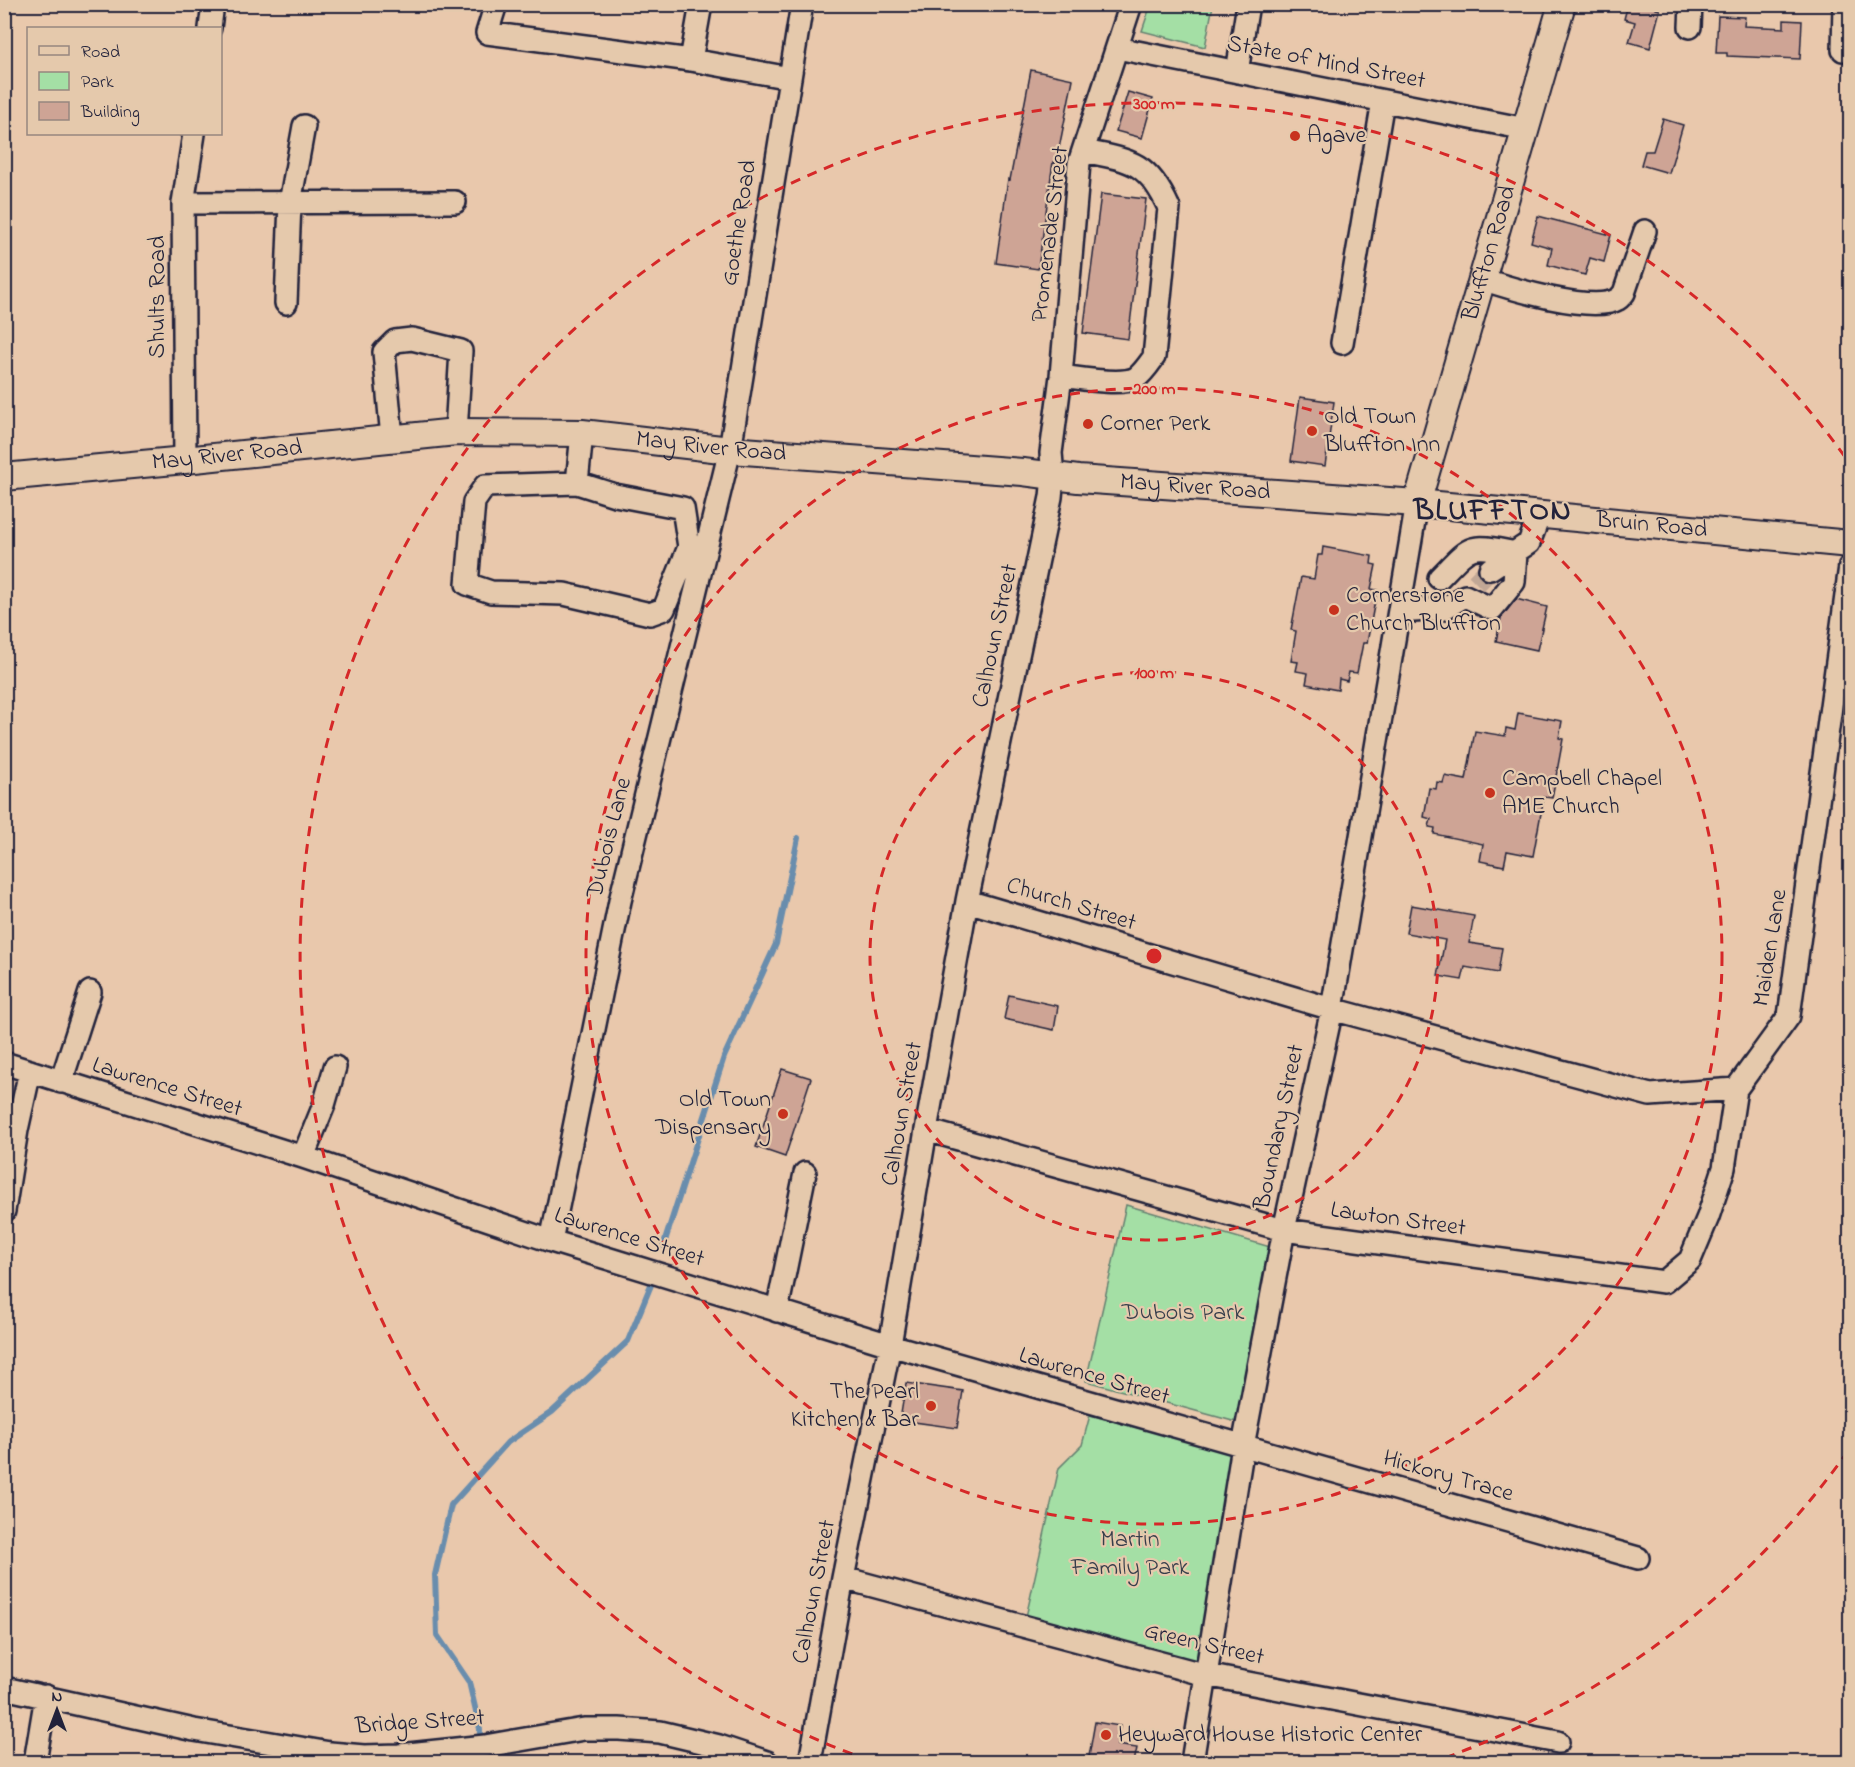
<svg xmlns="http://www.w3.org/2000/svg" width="1855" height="1767" viewBox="0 0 1855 1767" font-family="'Indie Flower',sans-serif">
	<rect width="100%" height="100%" fill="#e9c8ac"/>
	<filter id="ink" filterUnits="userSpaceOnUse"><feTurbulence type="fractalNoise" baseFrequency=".0167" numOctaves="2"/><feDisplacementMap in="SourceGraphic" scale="12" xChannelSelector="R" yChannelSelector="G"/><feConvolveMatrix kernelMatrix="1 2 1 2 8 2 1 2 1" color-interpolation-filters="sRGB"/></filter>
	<g filter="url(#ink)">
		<path fill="#a4dfa5" stroke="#638070" stroke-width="1.5" d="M1151,4L1213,5L1205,47L1142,31Z
			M1126,1205L1277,1249L1240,1423L1086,1381Z
			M1090,1415L1235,1454L1200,1663L1026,1617L1059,1468L1082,1445Z"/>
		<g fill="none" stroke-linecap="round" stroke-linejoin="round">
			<path stroke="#698dad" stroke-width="6" d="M663,1247L724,1057L776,944L798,838
				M479,1762L480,1729L469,1682L437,1635L435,1575L451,1505L508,1442L552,1412L628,1341L653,1280"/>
		</g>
		<path fill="#cea495" stroke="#22223b" stroke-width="1.5" d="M1628,4H1657L1656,9L1660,10L1650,48L1629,42L1635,22L1624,19Z
			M1718,16L1745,17L1744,26L1784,28V20L1802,21L1800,59L1727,56V53H1716Z
			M1031,70L1073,79L1056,163L1053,162L1038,269L996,263L1008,179L1010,180Z
			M1128,92L1153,99L1142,138L1116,131Z
			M1663,119L1683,125L1669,173L1641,165L1645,151H1653Z
			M1101,194L1146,199L1128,339L1083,333Z
			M1538,216L1611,235L1604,262L1590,258L1585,275L1548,265L1552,248L1531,242Z
			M1300,397L1334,402L1325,466L1291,461Z
			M1323,547L1372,556L1371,564L1376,565L1371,589L1377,590L1367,643H1363L1357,673L1349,672L1347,681L1339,679L1338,690L1306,684L1308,673L1296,671L1298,662L1291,661L1296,631L1291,630L1301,577L1314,579L1318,555H1322Z
			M1516,599L1547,607L1537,650L1496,641L1501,618Z
			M1518,713L1562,721L1559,738L1563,739L1552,798L1544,797L1533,856L1507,851L1504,866L1480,861L1483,844L1434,834L1435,828L1429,827L1431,819L1424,817L1429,788L1436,789L1437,782L1443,783L1445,776L1466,780L1475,731L1505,736L1506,728L1515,730Z
			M1411,905L1474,916L1469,943L1502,948L1498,973L1465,967L1462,980L1438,976L1445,940L1406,933Z
			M1009,995L1058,1006L1054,1030L1004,1019Z
			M782,1069L811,1078L785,1157L756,1147Z
			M906,1383L963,1391L957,1428L900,1420Z
			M1095,1722L1120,1726L1117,1745L1137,1748L1134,1762H1088Z"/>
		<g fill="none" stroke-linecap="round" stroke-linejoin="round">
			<path stroke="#c1a795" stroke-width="21" stroke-dasharray="21 10" stroke-linecap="butt" d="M1476,583L1490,569"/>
			<defs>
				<path id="minor" d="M496,4L487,33L691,60L790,78
					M1690,27L1691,4
					M210,28L213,4
					M1117,48L1526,129
					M1843,50L1844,4
					M691,60L701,4
					M1237,72L1248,4
					M183,203L455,202
					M1482,279C1509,288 1593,314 1618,299C1620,298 1622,295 1624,293L1645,231
					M286,303L290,203L304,126
					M1342,343L1383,101
					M1061,376C1078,378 1121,386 1136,378C1143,373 1149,364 1154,357L1169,208C1148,161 1130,160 1083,151
					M392,438L384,352L395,341L412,339L461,351L456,432
					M185,460L183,203L194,134
					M577,483L615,495L683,508L689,547L664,609L650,614L564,594L491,592L467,584L474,502L485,486Z
					M577,483L582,433
					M1490,569L1529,543L1540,514
					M1399,612L1443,609L1465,596L1492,609L1514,582L1516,553C1468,544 1473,543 1439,578
					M967,901L1332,1009L1650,1095L1736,1089L1789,1016L1850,566
					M4,1063L303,1157L551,1241L890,1345L1638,1558
					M61,1082L90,992
					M926,1130L1284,1230L1664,1282L1690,1260L1708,1217L1724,1168L1736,1089
					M303,1157L324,1105L335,1067
					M4,1211L17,1130L30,1071
					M551,1241L620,901L730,450L802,4
					M777,1311L805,1173
					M843,1578L1206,1675L1558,1742
					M4,1688L194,1730L330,1753L364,1756L399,1755L485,1746L584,1729H619L660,1732L719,1746L767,1762
					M35,1762L46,1696
					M810,1762L843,1578L890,1345L926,1130L967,901L1051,497L1053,476L1051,453L1061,376L1079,163L1131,4
					M1192,1762L1243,1446L1284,1230L1332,1009L1417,503"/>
				<g id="major">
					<path id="s1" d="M4,477L185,460L456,432L582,433L730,450L1023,472L1078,479L1417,503L1850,544"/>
					<path id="s2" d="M1417,503L1562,4"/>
				</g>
			</defs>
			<use href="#minor" stroke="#22223b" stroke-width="26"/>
			<use href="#major" stroke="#22223b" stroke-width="30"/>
			<use href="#minor" stroke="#e5c9ac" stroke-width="21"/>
			<use href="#major" stroke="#e5c9ac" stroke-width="26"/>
		</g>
	</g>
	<g fill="none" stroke="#d62828" stroke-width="3" stroke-dasharray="10 8">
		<circle cx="1154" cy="956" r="284"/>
		<circle cx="1154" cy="956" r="568"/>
		<path d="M1848 1451A853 853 0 0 1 1439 1760M869 1760A853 853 0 1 1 1848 461"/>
	</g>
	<g fill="#c8321e" stroke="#e5c9ac" stroke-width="2">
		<circle cx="1295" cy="136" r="6"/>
		<circle cx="1088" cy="424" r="6"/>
		<circle cx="1312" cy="431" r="6"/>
		<circle cx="1334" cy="610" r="6"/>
		<circle cx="1490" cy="793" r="6"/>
		<circle cx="783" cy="1114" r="6"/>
		<circle cx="931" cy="1406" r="6"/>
		<circle cx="1106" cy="1735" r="6"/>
	</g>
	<g text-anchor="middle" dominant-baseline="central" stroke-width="4.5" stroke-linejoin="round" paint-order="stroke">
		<g font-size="24" fill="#22223b" stroke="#e5c9ac">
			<text transform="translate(1326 63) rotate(11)">State of Mind Street</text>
			<text transform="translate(740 223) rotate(-81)">Goethe Road</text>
			<text transform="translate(1051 234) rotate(-83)">Promenade Street</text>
			<text stroke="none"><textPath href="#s2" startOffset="260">Bluffton Road</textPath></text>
			<text transform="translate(158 297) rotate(-90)">Shults Road</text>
			<text stroke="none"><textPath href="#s1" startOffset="710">May River Road</textPath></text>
			<text stroke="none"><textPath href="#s1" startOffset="224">May River Road</textPath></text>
			<text stroke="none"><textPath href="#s1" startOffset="1196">May River Road</textPath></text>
			<text stroke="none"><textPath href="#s1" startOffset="1654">Bruin Road</textPath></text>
			<text transform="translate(996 636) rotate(-78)">Calhoun Street</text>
			<text transform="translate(610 838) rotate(-76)">Dubois Lane</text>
			<text transform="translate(1071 905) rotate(17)">Church Street</text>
			<text transform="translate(1771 948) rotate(-81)">Maiden Lane</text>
			<text transform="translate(167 1088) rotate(17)">Lawrence Street</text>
			<text transform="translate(903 1114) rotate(-80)">Calhoun Street</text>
			<text transform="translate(1280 1127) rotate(-78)">Boundary Street</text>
			<text transform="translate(1398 1220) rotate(8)">Lawton Street</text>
			<text transform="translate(629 1238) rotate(17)">Lawrence Street</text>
			<text transform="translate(1094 1377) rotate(16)">Lawrence Street</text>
			<text transform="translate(1448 1477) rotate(16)">Hickory Trace</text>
			<text transform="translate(815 1592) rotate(-79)">Calhoun Street</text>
			<text transform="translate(1204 1645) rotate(13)">Green Street</text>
			<text transform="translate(420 1723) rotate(-4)">Bridge Street</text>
		</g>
		<g font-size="24" fill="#22223b" stroke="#e5c9ac" text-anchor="start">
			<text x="1307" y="136">Agave</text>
			<text x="1324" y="417">Old Town<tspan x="1324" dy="28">Bluffton Inn</tspan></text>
			<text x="1100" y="424">Corner Perk</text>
			<text x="1346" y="596">Cornerstone<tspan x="1346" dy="28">Church Bluffton</tspan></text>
			<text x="1502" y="779">Campbell Chapel<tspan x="1502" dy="28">AME Church</tspan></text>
			<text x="771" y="1100" text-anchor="end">Old Town<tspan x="771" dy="28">Dispensary</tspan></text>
			<text x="919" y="1392" text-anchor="end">The Pearl<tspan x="919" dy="28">Kitchen &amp; Bar</tspan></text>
			<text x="1118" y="1735">Heyward House Historic Center</text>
		</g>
		<g font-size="24" fill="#363e4b" stroke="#e5c9ac">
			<text x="1183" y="1313">Dubois Park</text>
			<text x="1130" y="1540">Martin<tspan x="1130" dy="28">Family Park</tspan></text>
		</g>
		<g font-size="30" font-weight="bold" letter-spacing="1.5" fill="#22223b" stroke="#e5c9ac">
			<text x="1493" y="512">BLUFFTON</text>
		</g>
	</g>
	<circle cx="1154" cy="956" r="9" fill="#d62828" stroke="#e5c9ac" stroke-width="3"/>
	<g font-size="18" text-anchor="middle" font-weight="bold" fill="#d62828" stroke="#e5c9ac" stroke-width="4.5" stroke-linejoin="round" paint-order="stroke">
		<text x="1154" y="109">300 m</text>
		<text x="1154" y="394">200 m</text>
		<text x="1154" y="678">100 m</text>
	</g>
	<rect width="1855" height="1767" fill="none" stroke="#e5c9ac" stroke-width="24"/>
	<rect x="12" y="12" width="1831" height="1743" fill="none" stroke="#22223b" stroke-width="2" filter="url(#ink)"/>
	<rect x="27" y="27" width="195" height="108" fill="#e5c9ac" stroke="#97867f" stroke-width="1.5"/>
	<rect x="39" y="46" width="30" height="9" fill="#e5c9ac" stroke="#97867f" stroke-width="1.5"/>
	<text x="81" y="57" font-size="18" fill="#22223b">Road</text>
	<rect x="39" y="72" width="30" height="18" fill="#a4dfa5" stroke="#97867f" stroke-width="1.5"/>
	<text x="81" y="87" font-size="18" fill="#22223b">Park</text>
	<rect x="39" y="102" width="30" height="18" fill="#cea495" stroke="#97867f" stroke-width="1.5"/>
	<text x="81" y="117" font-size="18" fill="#22223b">Building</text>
	<g transform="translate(57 1710)" stroke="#e5c9ac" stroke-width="4.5" paint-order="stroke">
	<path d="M0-4.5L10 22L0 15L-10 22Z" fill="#22223b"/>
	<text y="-9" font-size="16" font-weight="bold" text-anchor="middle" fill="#22223b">N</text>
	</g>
</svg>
